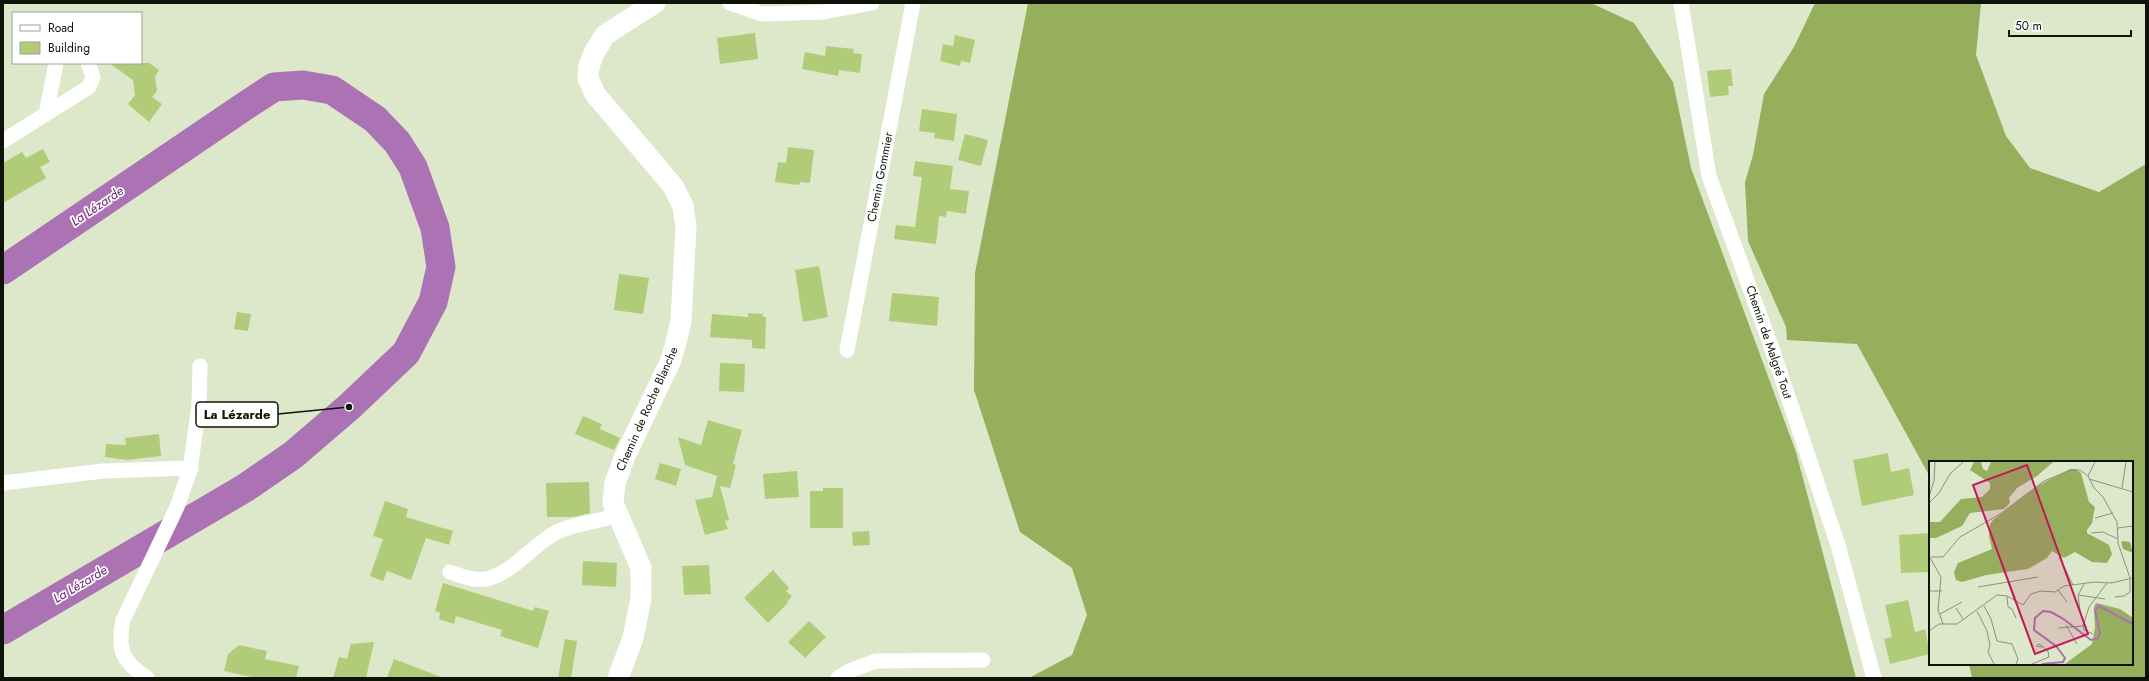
<svg xmlns="http://www.w3.org/2000/svg" width="2149" height="681" viewBox="0 0 2149 681" font-family="Jost,sans-serif">
	<rect width="100%" height="100%" fill="#dde8ca"/>
	<path fill="#95af5d" d="M1028,3H1591L1634,23L1673,82L1691,168L1796,452L1856,678H1029L1072,655L1087,615L1072,568L1020,532L974,390L975,273Z
		M1815,3H1981L1976,55L2006,136L2030,168L2099,192L2146,164V678H1972L1969,664H2132V462H1930V477L1857,344L1787,340L1786,327L1748,241L1745,182L1753,155L1764,94L1794,47Z"/>
	<g fill="none" stroke-linecap="round" stroke-linejoin="round">
		<path stroke="#ab73b3" stroke-width="29" d="M3,270L248,104L274,87L303,85L332,90L375,119L397,142L413,167L435,228L441,267L433,302L406,353L349,407L293,455L245,488L3,630"/>
	</g>
	<path fill="#b0cc79" d="M755,33L758,59L720,64L717,38Z
		M955,35L975,40L970,63L961,61L960,66L940,61L943,44L953,46Z
		M826,46L854,49L853,53L862,54L860,73L839,70L838,76L802,69L805,52L825,56Z
		M109,63H149L159,70L155,77L157,91L152,97L162,104L149,122L128,104L135,95L133,80Z
		M1731,69L1733,86H1728L1729,95L1710,97L1707,71Z
		M922,109L957,114L954,141L934,138L935,133L919,131Z
		M965,134L988,140L981,166L958,160Z
		M788,147L814,150L810,183L800,182L799,185L775,182L778,162L786,163Z
		M43,149L50,162L40,167L46,178L3,203V163L22,152L26,158Z
		M915,161L953,166L950,189L969,191L966,214L947,211L946,217L939,216L936,244L894,239L896,225L915,227L922,177L913,176Z
		M819,266L828,317L803,322L795,270Z
		M619,274L649,278L643,314L614,310Z
		M892,293L939,297L937,326L889,321Z
		M237,312L251,314L248,331L234,329Z
		M748,313L763,314V317H766L765,349L752,348V340L710,337L712,314L748,317Z
		M720,363L745,364L744,392L719,391Z
		M583,416L602,424L600,429L620,438L614,450L575,434Z
		M708,420L742,430L733,464L736,465L730,488L720,486L729,520L725,521L728,529L705,535L695,500L712,497L717,476L685,465L678,437L701,445Z
		M159,434L161,456L127,460L105,457L106,444L126,445L125,438Z
		M1888,453L1891,472L1909,468L1914,495L1862,506L1853,460Z
		M660,463L681,469L676,486L655,479Z
		M797,471L799,497L765,499L763,474Z
		M589,482L590,513L573,517H547L546,483Z
		M823,488H843V528H810V491H823Z
		M385,501L408,509L406,517L453,531L449,545L426,538L411,580L387,571L383,581L370,576L383,539L373,536Z
		M869,531L870,545L853,546L852,532Z
		M1930,533V572L1901,573L1899,535Z
		M583,561L617,563L616,587L582,585Z
		M709,565L711,594L684,595L682,566Z
		M773,570L789,588L786,591L792,596L787,602L788,603L768,623L744,598Z
		M443,583L533,611L535,607L549,611L538,648L500,636L502,630L456,616L454,624L439,619L440,613L435,611Z
		M1908,600L1915,632L1925,629L1930,654L1890,664L1884,639L1892,637L1885,605Z
		M809,621L826,637L805,658L788,642Z
		M565,639L577,641L571,678H558Z
		M374,642L366,678H333L339,657L347,659L351,644Z
		M239,645L267,651L265,659L299,666L296,678H256L224,671L228,654Z
		M394,659L441,677V678H387Z"/>
	<g fill="none" stroke-linecap="round" stroke-linejoin="round">
		<path stroke="#fff" stroke-width="15" d="M730,3L762,14L824,12L872,3
			M1681,3L1709,176L1771,346L1838,545L1874,678
			M46,114L56,63
			M3,141L89,87L93,77L88,63
			M847,350L913,3
			M3,483L103,471L191,468
			M450,572C461,576 474,581 486,579C511,575 535,542 559,531C578,522 599,523 617,514
			M147,678C122,662 117,649 123,620L177,507L190,470L199,405L200,366
			M838,678L849,671L876,661L983,660"/>
		<path stroke="#fff" stroke-width="21" d="M618,678L633,638L641,598V568L613,503L615,483L625,456L671,360L677,338L681,321L686,227L683,206L673,186L595,94L588,78L589,66L594,53L605,35L655,3"/>
	</g>
	<g text-anchor="middle" dominant-baseline="central" stroke-width="3.5" stroke-linejoin="round" paint-order="stroke">
		<g font-size="12" fill="#0e1208" stroke="#fff">
			<text transform="translate(880 177) rotate(-79)">Chemin Gommier</text>
			<text transform="translate(1769 342) rotate(71)">Chemin de Malgré Tout</text>
			<text transform="translate(647 409) rotate(-66)">Chemin de Roche Blanche</text>
		</g>
		<g font-size="13" font-style="italic" fill="#651f6f" stroke="#fff">
			<text transform="translate(97 206) rotate(-34)">La Lézarde</text>
			<text transform="translate(80 584) rotate(-31)">La Lézarde</text>
		</g>
	</g>
	<g transform="translate(1929 461)">
		<rect width="204" height="204" fill="#dde8ca"/>
		<path d="M45,1H52L54,8L58,10L62,1H124L108,15L88,27L80,37L81,42L75,48L41,52L33,65L7,77H0V61H11L32,38L53,36L61,28V22L41,9ZM141,8H147L152,12L160,41L166,46L163,62L158,69V72L180,84L183,93L178,102L163,101L146,91L135,97L123,90L118,97L99,108L57,114L33,121L27,119L25,111L29,102L63,88L60,75L61,63L64,59L110,24ZM194,80L201,81L204,92L194,88L192,81ZM167,142L191,148L204,157V203H136L163,183L166,167L165,146Z" fill="#95af5d"/>
		<path fill="none" stroke="#ab73b3" stroke-width="2" d="M113,203L134,201L136,197L127,185L105,169L106,157L114,150L122,151L133,157L162,179L169,177L171,172L166,149L170,145L204,163"/>
		<path fill="none" stroke="#8a927c" stroke-width="1" d="M159,15L166,1M160,18L204,31M193,27L197,1M0,35L5,20L6,1M0,42L10,32L21,13L34,1M166,57L184,52M189,67L204,65M162,72L174,71L189,78M0,95L12,116L9,149L14,163M2,96H14L31,76L71,53L115,20L142,9H151L159,15L165,27L174,36L188,61L189,82L201,117V131L195,135L186,136M130,96L144,124M79,121L85,138M49,126L109,116M129,129L138,141M0,130H13M149,134L176,138M78,135L79,146L83,148L87,157M55,145L62,158L68,180L83,183L89,198L87,203M27,147L34,158M151,149L149,134L155,123M48,150L58,170L61,184L59,191L65,203M11,153L33,141M137,164L148,183M154,164L155,169L164,173M129,167L154,165L160,146L178,122M0,170L10,163H28L68,134L78,135L94,144L102,133L112,130L126,131L135,125L166,121L182,122L204,117M103,203L120,196L119,190L114,186L110,183L107,185L113,186"/>
		<path fill="#c2185b" fill-opacity="0.15" stroke="#c2185b" stroke-width="2" d="M98,4L159,173L106,193L44,24Z"/>
		<rect width="204" height="204" fill="none" stroke="#0e1208" stroke-width="2"/>
	</g>
	<path fill="none" stroke="#0e1208" stroke-width="1.5" d="M349 407L278 414"/>
	<circle fill="#0e1208" stroke="#fff" stroke-width="1.5" cx="349" cy="407" r="4"/>
	<rect fill="#fff" stroke="#0e1208" stroke-width="1.5" x="196" y="402" width="82" height="25" rx="4"/>
	<g font-size="13" text-anchor="middle" font-weight="bold" fill="#0e1208">
		<text x="237" y="419">La Lézarde</text>
	</g>
	<rect width="2149" height="681" fill="none" stroke="#0e1208" stroke-width="8"/>
	<rect x="12" y="12" width="130" height="52" fill="#ffffff" stroke="#9fa09c"/>
	<rect x="20" y="25" width="20" height="6" fill="#ffffff" stroke="#9fa09c"/>
	<text x="48" y="32" font-size="12" fill="#0e1208">Road</text>
	<rect x="20" y="42" width="20" height="12" fill="#b0cc79" stroke="#9fa09c"/>
	<text x="48" y="52" font-size="12" fill="#0e1208">Building</text>
	<path d="M2009 30v6h122v-6" fill="none" stroke="#0e1208" stroke-width="2"/>
	<text x="2015" y="30" font-size="12" fill="#0e1208" stroke="#ffffff" stroke-width="3" paint-order="stroke">50 m</text>
</svg>
